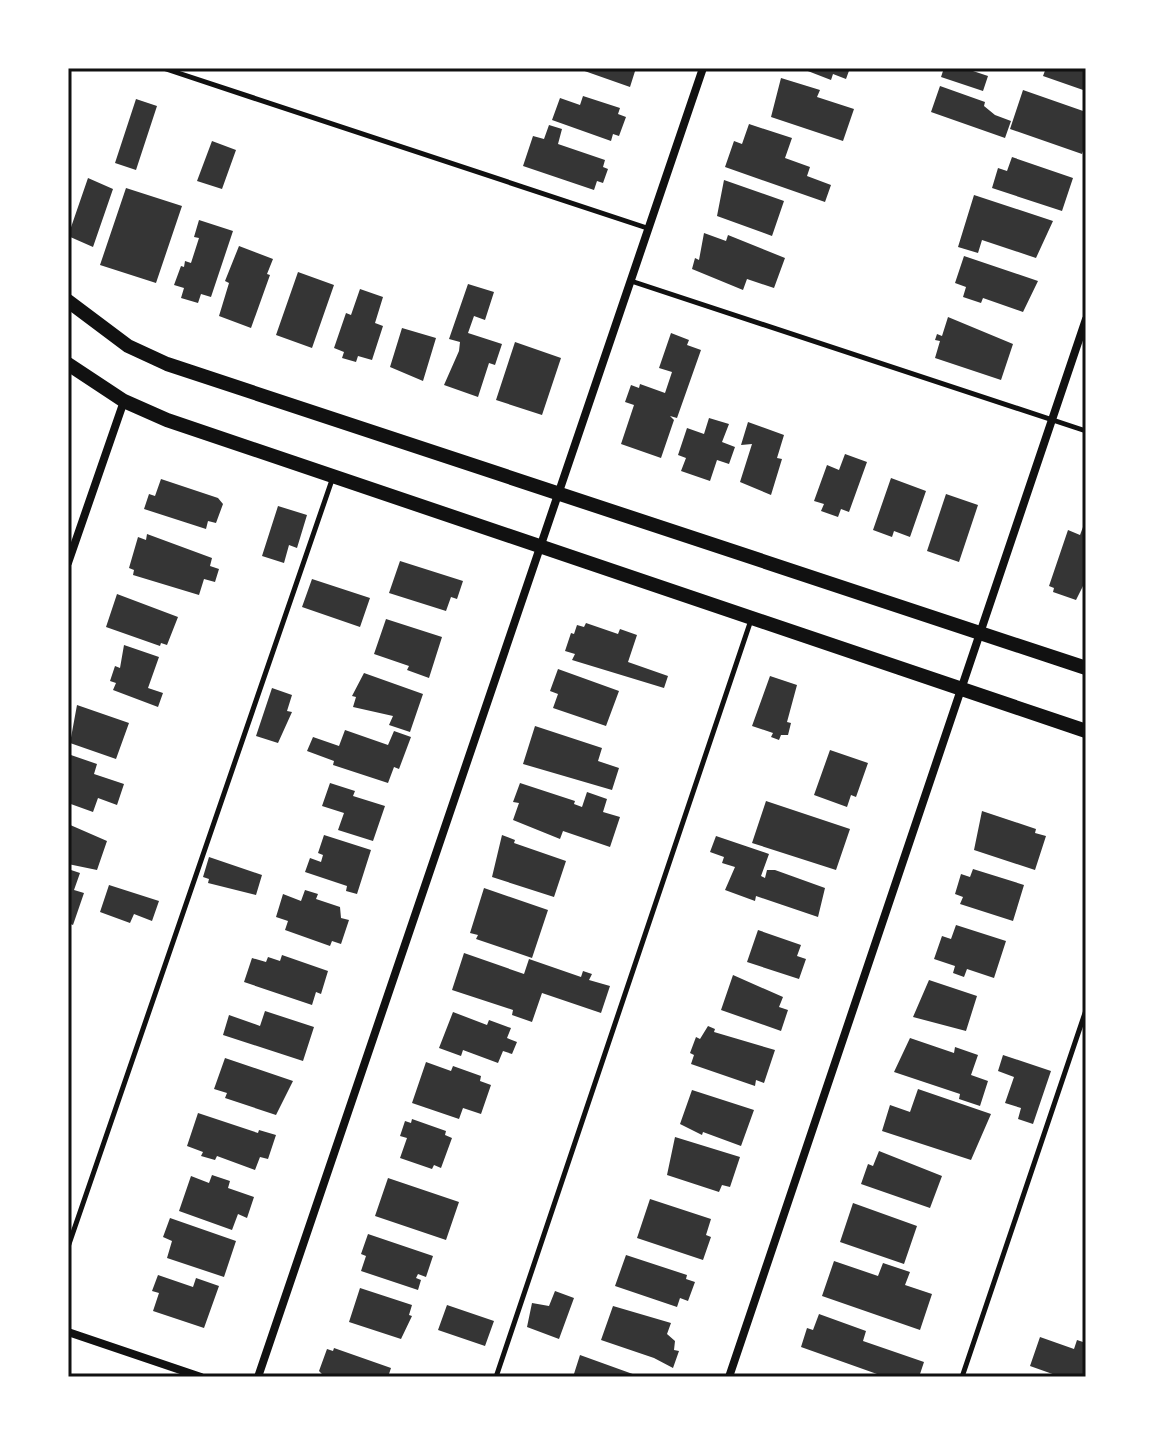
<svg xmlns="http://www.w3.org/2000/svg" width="1154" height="1445" viewBox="0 0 1154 1445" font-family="Arial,sans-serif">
	<rect width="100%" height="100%" fill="#fff"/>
	<path fill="#353535" d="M576,68H636L630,87Z
		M800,68H850L846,79L833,74L831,80Z
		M944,68H964L988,76L983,91L941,77Z
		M1046,68H1086V91L1043,76Z
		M781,78L820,90L817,97L854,109L843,141L771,117Z
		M940,86L985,102L984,106L995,115L1011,121L1005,138L931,112Z
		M1023,90L1086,112V143L1082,154L1010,129Z
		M583,96L620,108L618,114L626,117L619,136L613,134L611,141L552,120L560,98L580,105Z
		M136,99L157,106L136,170L115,163Z
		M749,124L792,138L785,158L810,167L807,176L831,185L825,202L725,167L734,141L742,144Z
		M549,125L562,129L558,144L605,160L603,167L608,169L603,183L597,181L594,190L523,166L533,136L544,139Z
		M212,141L236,150L222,189L197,181Z
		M1012,157L1073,178L1062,211L992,188L998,168L1007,171Z
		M88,178L113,189L93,247L68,236Z
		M724,180L784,201L772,236L717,216Z
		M126,188L182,206L156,283L100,265Z
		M974,195L1053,221L1036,258L982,240L978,253L958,247Z
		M199,220L233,231L211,297L201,294L198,303L181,298L184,288L174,285L181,266L184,267L185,261L191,263L199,238L194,237Z
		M704,233L726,241L728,235L785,258L774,288L747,279L743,290L692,269L695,258L699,260Z
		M239,246L273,259L267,274L270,275L251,328L219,316L229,283L225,281Z
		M964,256L1038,281L1023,312L983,298L981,303L963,297L966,287L955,283Z
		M298,272L334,285L312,348L276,335Z
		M468,284L494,292L485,320L474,316L468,333L502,344L495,365L489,363L478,397L444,385L459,351L460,342L449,339Z
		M360,289L383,297L375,323L383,326L372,360L358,356L356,362L342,358L344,352L334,348L346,313L351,315Z
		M948,317L1013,344L1001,380L935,358L940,341L935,340L937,334L942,336Z
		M402,328L436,338L423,381L390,367Z
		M671,333L689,340L687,345L701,350L677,418L670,416L674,420L661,458L621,444L634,405L625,402L631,385L639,388L640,384L665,393L672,372L659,368Z
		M515,342L561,358L542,415L496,400Z
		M709,418L729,424L722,442L735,447L729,464L717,460L710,481L681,471L686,458L678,455L687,428L704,434Z
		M748,422L784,435L777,458L782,459L771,495L740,482L752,444L741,445Z
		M845,454L867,462L849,512L841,509L838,517L821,511L824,504L814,501L827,465L839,470Z
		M891,478L926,491L910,537L894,531L892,537L873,530Z
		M161,479L218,498L223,504L216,523L208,521L206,529L144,509L149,494L155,496Z
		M946,494L978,505L959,562L927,551Z
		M278,506L307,515L297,548L289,545L284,563L262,556Z
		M1086,519V580L1076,600L1053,592L1054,588L1049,586L1068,530L1080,535Z
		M147,534L212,558L210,566L219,569L215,582L204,579L199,595L133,575L134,570L129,568L138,537L146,540Z
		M400,561L463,581L457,599L451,597L446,611L389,593Z
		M312,579L370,598L360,627L302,607Z
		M117,594L178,617L167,645L161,643L160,646L106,627Z
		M386,619L442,637L429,678L407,670L409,666L374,654Z
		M586,623L618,634L620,629L637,635L628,662L668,676L664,688L572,660L575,654L565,651L571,633L574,634L577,625L584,627Z
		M124,645L159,657L148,688L163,693L158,707L113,690L116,683L110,681L115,666L120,668Z
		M558,669L619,691L606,726L553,708L558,694L550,691Z
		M364,673L423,694L410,732L389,725L393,716L353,707L356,697L352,696Z
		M770,676L797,685L787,722L791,723L788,735H781L779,740L771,737L773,733L752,726Z
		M272,688L292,695L287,711L292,712L278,743L256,736Z
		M77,705L129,723L116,759L70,743Z
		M535,726L602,748L598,761L619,768L612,790L523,764Z
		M345,730L388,745L394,731L411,737L399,769L394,767L388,783L333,765L334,761L307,751L313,737L339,746Z
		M830,750L868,763L856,797L851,795L847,807L814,795Z
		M68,754L97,764L94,774L124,784L117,805L98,798L93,812L68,803Z
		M330,783L355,791L353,796L385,806L373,841L338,830L344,813L322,806Z
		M520,783L575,801L574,804L582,807L587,792L607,799L603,812L620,817L610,847L563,831L560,839L513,820L519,803L513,802Z
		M766,801L850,829L836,870L752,843Z
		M982,811L1036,829L1035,833L1046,836L1035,870L974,850Z
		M68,824L107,841L97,870L68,864Z
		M324,835L371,850L357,894L346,891L347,886L305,872L310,858L321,862L323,855L318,853Z
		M502,835L515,840L514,843L566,861L554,897L492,877Z
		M716,836L769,854L761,876L765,878L767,870H775L825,888L818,917L756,896L755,901L725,890L735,867L722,863L724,857L710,852Z
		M209,857L262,875L256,895L208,883L209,879L203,877Z
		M68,869L80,873L74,890L84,893L73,925L68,923Z
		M973,869L1024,885L1013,921L960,904L963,897L955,894L961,874L970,877Z
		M109,885L159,901L152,921L134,914L130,923L100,912Z
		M484,888L548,910L532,958L476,939L478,935L470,933Z
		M305,890L318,894L316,899L340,907L341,918L349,920L341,944L332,941L330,946L285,930L288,921L276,917L283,894L301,901Z
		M956,925L1006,941L994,978L967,969L964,977L953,973L955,966L934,959L942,936L951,939Z
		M758,930L801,945L797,956L806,959L799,979L747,962Z
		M464,953L524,974L529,959L581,977L583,971L592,974L589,980L610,986L601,1013L542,993L532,1022L512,1015L513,1010L452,990Z
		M282,955L328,971L321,994L316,992L312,1005L244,982L252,958L266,962L268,957L280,961Z
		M733,975L783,997L779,1007L788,1010L781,1031L721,1010Z
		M929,980L977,996L966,1031L913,1017Z
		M265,1011L314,1027L303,1061L223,1035L229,1015L260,1026Z
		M453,1012L487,1025L489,1020L511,1028L507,1038L517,1042L512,1054L503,1051L498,1063L463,1050L461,1056L439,1048Z
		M708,1026L715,1029L714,1032L775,1050L764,1083L756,1080L755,1086L691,1064L694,1055L690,1053L696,1037L700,1039Z
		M910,1038L954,1053L955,1047L978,1055L971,1075L988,1081L980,1106L959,1099L960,1094L894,1072Z
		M1003,1055L1051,1071L1033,1124L1018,1119L1021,1108L1005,1103L1014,1077L998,1071Z
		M225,1058L293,1081L276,1115L225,1098L227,1093L214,1089Z
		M426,1062L451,1071L453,1066L481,1076L480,1081L491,1085L481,1114L463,1108L459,1119L412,1103Z
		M918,1089L991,1114L971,1160L882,1131L890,1105L910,1112Z
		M692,1090L754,1110L741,1146L703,1132L702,1135L680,1124Z
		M198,1113L258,1133L259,1130L276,1135L268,1159L260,1157L255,1170L217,1156L215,1160L201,1156L203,1152L187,1146Z
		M412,1119L446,1131L445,1135L452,1138L441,1168L434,1165L432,1169L400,1158L407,1138L400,1136L405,1121L411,1123Z
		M675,1137L740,1157L730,1187L722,1185L719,1192L667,1175Z
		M879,1151L942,1176L930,1208L861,1184L868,1164L873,1166Z
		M212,1175L230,1181L228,1188L254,1197L247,1218L238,1214L232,1230L179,1211L191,1176L209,1183Z
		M388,1178L459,1202L446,1240L375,1216Z
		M650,1199L711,1219L706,1235L711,1237L703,1260L637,1238Z
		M853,1203L917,1226L904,1264L840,1242Z
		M170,1218L236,1241L224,1277L167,1258L172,1241L163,1237Z
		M368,1234L433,1256L426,1277L418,1274L416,1278L421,1280L418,1290L361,1271L366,1256L361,1254Z
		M626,1255L687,1275L686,1279L695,1282L688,1301L680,1298L677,1307L615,1286Z
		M834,1261L878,1276L883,1263L910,1272L905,1285L932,1294L920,1330L822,1296Z
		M158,1275L193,1287L196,1278L219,1286L204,1328L153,1311L159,1293L152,1291Z
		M360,1288L412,1305L409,1315L412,1316L401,1339L349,1322Z
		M555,1291L574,1298L559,1339L527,1327L532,1303L549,1306Z
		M447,1305L494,1321L485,1346L438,1330Z
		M613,1306L671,1323L667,1334L675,1341L674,1350L679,1351L673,1368L654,1358L601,1340Z
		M819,1314L866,1331L863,1341L924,1362L919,1377H876L877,1374L801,1347L807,1328L813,1330Z
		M1040,1337L1074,1349L1077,1340L1086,1343V1377H1061L1030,1366Z
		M334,1348L391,1368L388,1377H325L319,1371L327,1349L333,1351Z
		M580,1355L641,1377H573Z"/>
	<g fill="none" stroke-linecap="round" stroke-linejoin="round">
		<path stroke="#111" stroke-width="5" d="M163,68L647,228
			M631,281L1086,431
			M68,1247L333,477
			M496,1377L751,620
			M962,1377L1086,1010"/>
		<path stroke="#111" stroke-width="8" d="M68,563L124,401
			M68,1332L201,1377
			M258,1377L703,68
			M729,1377L1086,319"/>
		<path stroke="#111" stroke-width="14" d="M68,301L128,346L167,364L1086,668
			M68,364L124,401L167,420L1086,731"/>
	</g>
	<rect width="1154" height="1445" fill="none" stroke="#ffffff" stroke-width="140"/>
	<rect x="70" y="70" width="1014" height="1305" fill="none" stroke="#111" stroke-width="3"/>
</svg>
